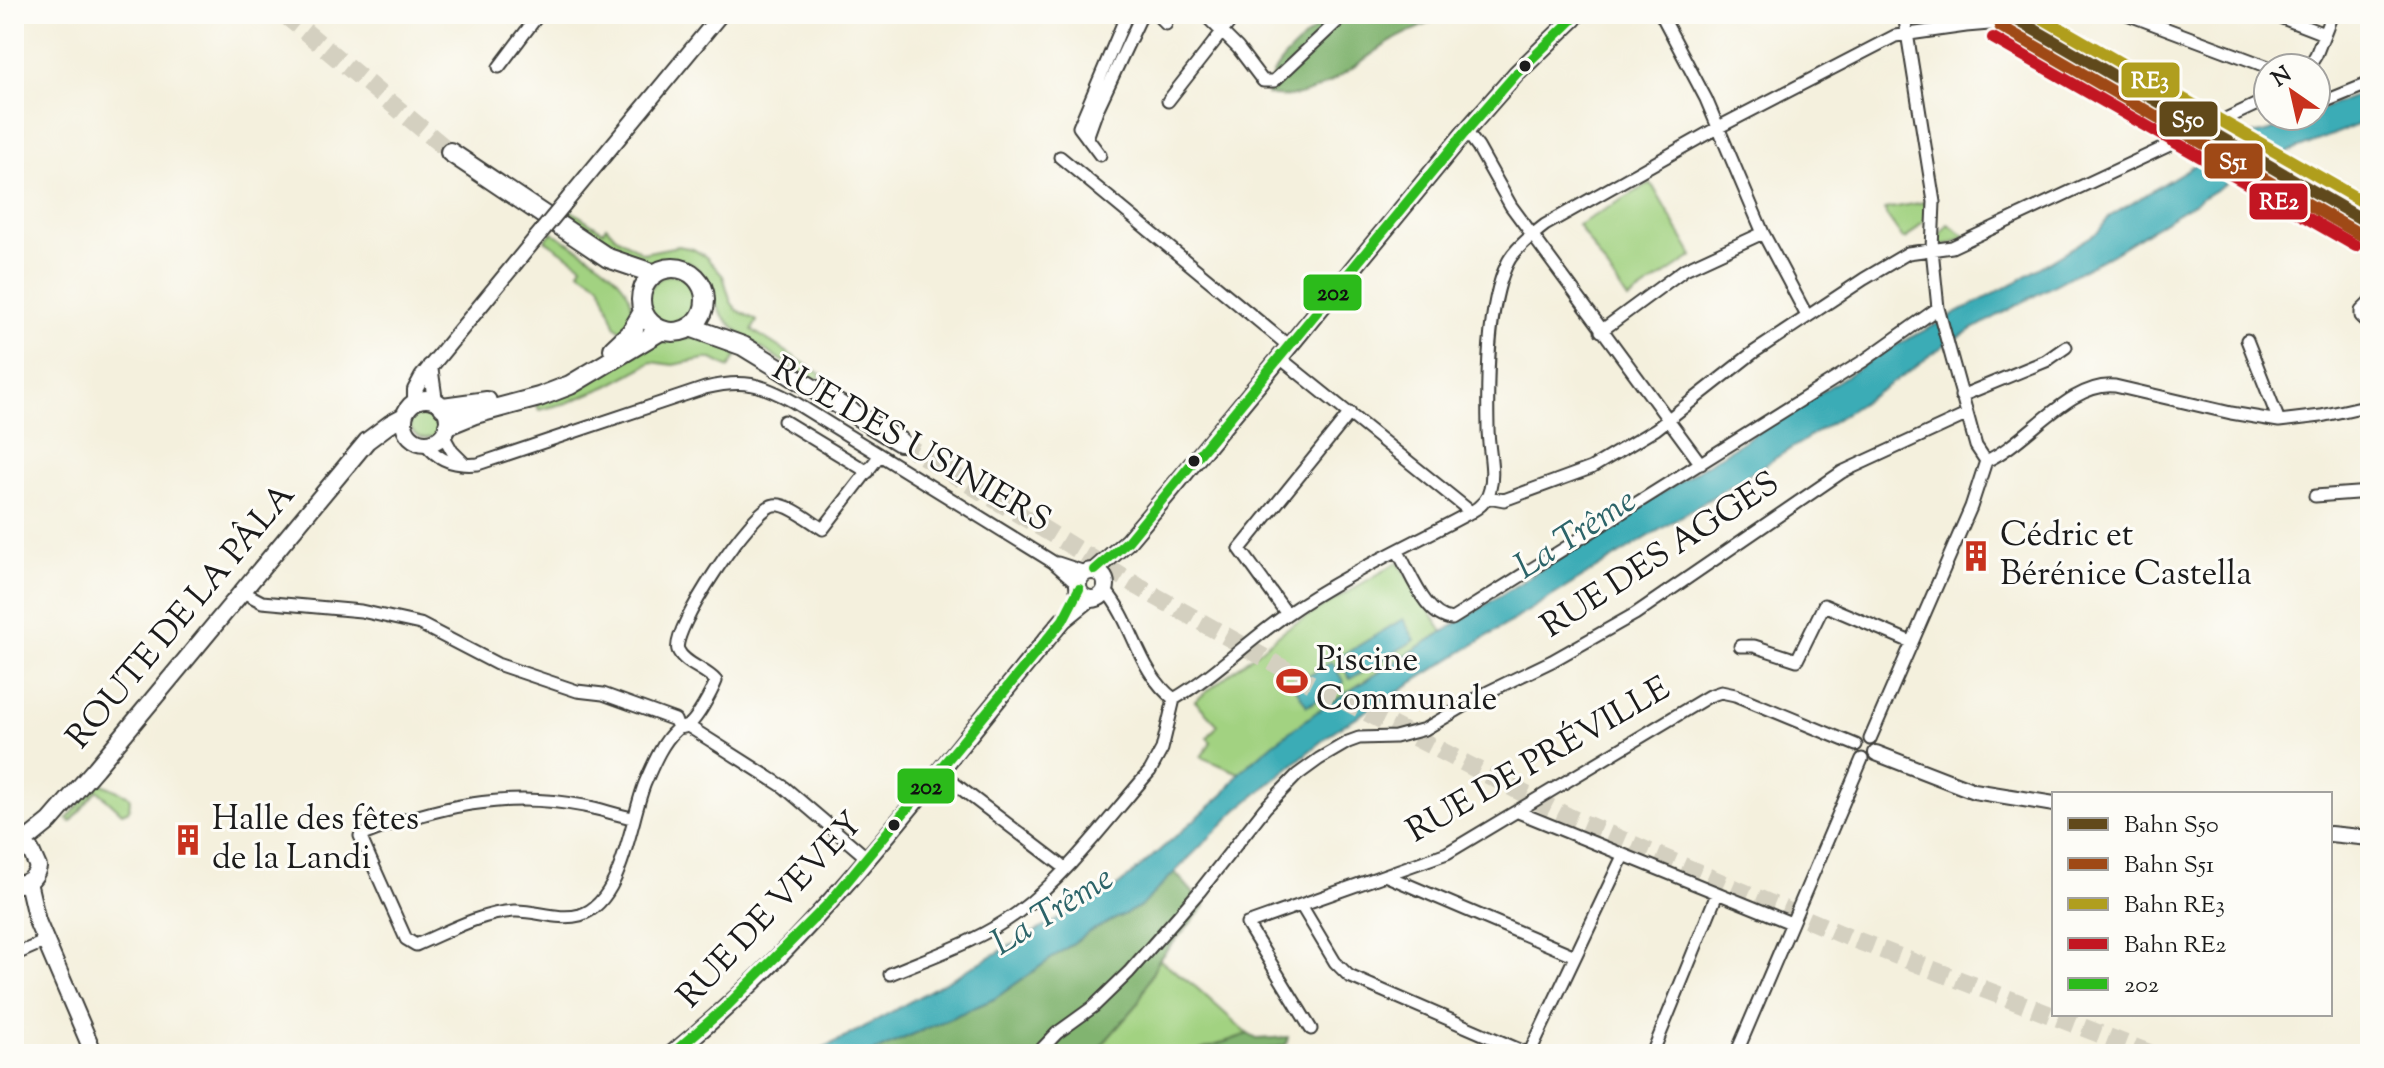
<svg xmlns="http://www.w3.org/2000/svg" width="2384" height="1068" viewBox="0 0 2384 1068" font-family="'Sorts Mill Goudy',serif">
	<rect width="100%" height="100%" fill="#fdfcf7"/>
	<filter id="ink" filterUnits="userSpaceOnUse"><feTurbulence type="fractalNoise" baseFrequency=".0125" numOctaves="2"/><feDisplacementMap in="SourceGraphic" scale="16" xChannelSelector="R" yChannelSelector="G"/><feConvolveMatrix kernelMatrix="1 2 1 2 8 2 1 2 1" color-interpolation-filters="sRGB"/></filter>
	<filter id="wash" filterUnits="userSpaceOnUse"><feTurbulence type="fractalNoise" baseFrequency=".006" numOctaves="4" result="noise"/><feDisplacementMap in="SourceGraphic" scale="32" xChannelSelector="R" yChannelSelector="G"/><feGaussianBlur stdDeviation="1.8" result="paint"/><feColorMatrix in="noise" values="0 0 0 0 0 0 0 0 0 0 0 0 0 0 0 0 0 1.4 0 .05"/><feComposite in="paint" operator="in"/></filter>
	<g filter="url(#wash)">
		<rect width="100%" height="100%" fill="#f4f0dd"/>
		<path fill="#a2d281" stroke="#5f774e" stroke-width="2" d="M1651,183L1693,256L1628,300L1578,225Z
			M1925,202L1927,218L1906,239H1903L1886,215L1885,209Z
			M570,210L603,231L606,226L615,236L643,253L678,246L693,249L706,257L723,276L731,302L737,310L757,321L752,330L821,374L817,381C785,361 746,344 722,315C710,300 712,280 696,267C678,253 662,267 643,263C613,256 588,235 563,219Z
			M1948,224L1966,236L1949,244L1938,245L1936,239Z
			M552,232C582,252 654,286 626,330H620L616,327L600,284L579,271L582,265L545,240Z
			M648 300a25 25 0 1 1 50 0a25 25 0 1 1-50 0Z
			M694,337L739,352L729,368L712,359H704L673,365L652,362L608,386L567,403L539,410L536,403L661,341Z
			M410 422a16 16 0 1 1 32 0a16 16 0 1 1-32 0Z
			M1398,562L1443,632C1372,676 1302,718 1239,773L1201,757L1211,742L1207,738L1218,725L1195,701L1286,629Z
			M98,782L127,795L130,799L129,810L122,813L97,790L71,822L67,819Z
			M1159,959L1197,988L1248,1034L1190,1054H1094L1137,1005Z"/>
		<path fill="#81b46f" stroke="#4e6846" stroke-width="2" d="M1329,14H1443C1428,26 1411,30 1394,40C1357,60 1314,108 1267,94C1269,60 1309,39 1329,14Z
			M1174,871L1205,906L1159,959L1137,1005L1094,1054H868L994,999L1089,932L1141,906Z
			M1248,1034L1257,1039L1288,1037L1286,1045L1247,1054H1190Z"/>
		<path fill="#3bacb6" stroke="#2c6469" stroke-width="2" d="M2370,90V120L2256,165L2112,254L1947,343L1904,375L1800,443L1334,731L1237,810L1141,906L1089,932L994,999L868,1054H810L846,1037L1121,884L1224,794L1239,773L1274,743L1318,711L1887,350L2016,282L2098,232L2109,217L2239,138L2270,131L2304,116H2316V111Z
			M1403,619L1415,640L1350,679L1338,658Z
			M1332,662L1344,683L1307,706L1294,685Z"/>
	</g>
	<g filter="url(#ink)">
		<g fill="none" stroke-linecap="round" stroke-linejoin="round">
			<path stroke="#d4d0c0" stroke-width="18" stroke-dasharray="18 9" stroke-linecap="butt" d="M284,14L450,152
				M900,442L1139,587L1304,680L1569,817L1848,937L2152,1054"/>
			<defs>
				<path id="minor" d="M1156,14L1166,24
					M1204,14L1238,48L1263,81H1274L1345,14
					M1661,14L1706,99L1763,233L1807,316
					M1904,14L1934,202L1932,249L1938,308L1976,446L1986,461
					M2127,14L2271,68
					M2272,14L2324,34
					M499,67L539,14
					M2308,68L2316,55L2332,14
					M1168,101L1236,14
					M2316,105L2370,83
					M1466,131L1478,147L1511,206L1701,464
					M1087,138L1097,110L1142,14
					M1100,155L1079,127L1127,14
					M1060,157L1290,347
					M2370,302L2361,311V316L2370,325
					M1601,331L1685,269L1763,233
					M2247,340L2279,421
					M1280,358L1471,512
					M1961,396L2046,361L2066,347
					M784,421L868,472
					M443,435L452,451L464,463
					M426,444C439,462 457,466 478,464L705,388C743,379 760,383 794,402L1053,562L1078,584
					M1986,461C2027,443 2070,381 2115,386L2231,413L2279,421L2321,416L2370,405
					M2315,496L2370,492
					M1488,497L1504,500L1591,468L1656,429L1754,352L1864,279L1908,253L1952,247L2268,99
					M1398,552C1411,573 1425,617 1452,619L1865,360L1938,308
					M1058,563L1085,572
					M243,592L262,602L361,611L420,624L497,664L577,691L603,694L675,720L678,728
					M1287,614L1240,549L1350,413
					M1740,646H1754L1797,660L1824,605L1911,642
					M1174,699C1215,675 1248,641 1287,614C1345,574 1410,545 1471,512C1480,507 1488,500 1490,489C1495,471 1488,448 1488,428C1487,382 1487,307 1507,264C1513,250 1532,235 1545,225L1717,128L1895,36L1966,26L2001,23L2010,27
					M688,726L784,787L866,857
					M1870,739L1971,507L1986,461
					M938,771L1065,868
					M1518,812L1791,923
					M633,818C616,815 601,809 584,806C505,790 434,807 360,836L406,939L416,945C447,932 480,913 514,911C536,910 558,921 580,915C623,902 630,820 645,783C652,767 662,742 676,730C683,724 678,730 687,726C696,722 712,691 716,681C706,669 684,664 678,650C670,632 753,507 774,505C789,503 811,522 823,529L880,455
					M1387,876L1575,956
					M1301,905L1335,962L1349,976L1529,1054
					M14,955L46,941
					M890,974C932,956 979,941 1017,913C1068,875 1108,819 1150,771L1162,749L1174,699C1138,672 1134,623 1106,591
					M1311,1029L1247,924L1447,853L1709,696L1721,692L1735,695L1856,745
					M1037,1054L1057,1033L1093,1007L1129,972L1199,892L1265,808L1297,775L1319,759L1348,742L1359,738L1395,737L1425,729L1488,692L1552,661L1635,614L1842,472L1966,415
					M1529,1054L1623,856
					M1652,1054L1717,894
					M1736,1054L1862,759"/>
				<path id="tertiary" d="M569,198L721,14
					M430,366L435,401
					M415,402V390L422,377L536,238
					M1876,753L1974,791L2054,804
					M2330,834L2370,838"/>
				<path id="secondary" d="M1095,570L1128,541L1171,490L1466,131L1516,74L1574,18
					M1078 585a14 14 0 1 1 28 0a14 14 0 1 1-28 0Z
					M672,1054C824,932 938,768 1063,620L1089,599"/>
				<path id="primary" d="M404 421a22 22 0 1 1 44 0a22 22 0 1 1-44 0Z
					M19,846L50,821L96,768L367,441L391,423L404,416
					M14,847H22L31,851L38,867C35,879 27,885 14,884
					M28,882L37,921L94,1054"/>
				<path id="trunk" d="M450,152L608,258L655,274
					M641 300a32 32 0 1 1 64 0a32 32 0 1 1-64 0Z
					M690,327L743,346L900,442
					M613,349L631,332L643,312
					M443,407L487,401
					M448,425L475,414L539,397L570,385L662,330"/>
			</defs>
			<use href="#minor" stroke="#3c3c39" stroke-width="15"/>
			<use href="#tertiary" stroke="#3c3c39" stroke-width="18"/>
			<use href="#secondary" stroke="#3c3c39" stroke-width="20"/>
			<use href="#primary" stroke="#3c3c39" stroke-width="20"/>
			<use href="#trunk" stroke="#3c3c39" stroke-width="22"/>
			<use href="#minor" stroke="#fff" stroke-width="11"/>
			<use href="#tertiary" stroke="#fff" stroke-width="14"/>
			<use href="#secondary" stroke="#fff" stroke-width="16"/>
			<use href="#primary" stroke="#fff" stroke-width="16"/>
			<use href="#trunk" stroke="#fff" stroke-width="18"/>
			<defs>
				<path id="tertiary-bridge" d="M536,238L569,198"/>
			</defs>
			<use href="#tertiary-bridge" stroke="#3c3c39" stroke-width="18" stroke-linecap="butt"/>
			<use href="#tertiary-bridge" stroke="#fff" stroke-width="14"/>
			<defs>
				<path id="bus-1" d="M1095,570L1128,541L1466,131L1516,74L1574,18
					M672,1054L727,1006L830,902L1063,620L1079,589"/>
			</defs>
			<use href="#bus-1" stroke="#fdfcf7" stroke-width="16"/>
			<use href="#bus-1" stroke="#2cbb1b" stroke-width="10"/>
			<defs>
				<path id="rail-1" d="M2007,14L2370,224"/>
				<path id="rail-2" d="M2000,26L2363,236"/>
				<path id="rail-3" d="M2035,14L2370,206"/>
				<path id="rail-4" d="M1993,38L2356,246"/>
			</defs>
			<use href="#rail-1" stroke="#fdfcf7" stroke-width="18"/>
			<use href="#rail-2" stroke="#fdfcf7" stroke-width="18"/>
			<use href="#rail-3" stroke="#fdfcf7" stroke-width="18"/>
			<use href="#rail-4" stroke="#fdfcf7" stroke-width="18"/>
			<use href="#rail-1" stroke="#61491a" stroke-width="12"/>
			<use href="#rail-2" stroke="#9f4916" stroke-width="12"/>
			<use href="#rail-3" stroke="#b09e1e" stroke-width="12"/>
			<use href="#rail-4" stroke="#c31622" stroke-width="12"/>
		</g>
	</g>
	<defs>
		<symbol id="building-bare" viewBox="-9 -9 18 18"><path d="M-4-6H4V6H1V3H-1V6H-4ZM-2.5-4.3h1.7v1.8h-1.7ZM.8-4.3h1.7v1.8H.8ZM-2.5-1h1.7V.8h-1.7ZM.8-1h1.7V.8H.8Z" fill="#c8321e" stroke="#fdfcf7" stroke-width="2.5" paint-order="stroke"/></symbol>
		<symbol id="stadium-bare" viewBox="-9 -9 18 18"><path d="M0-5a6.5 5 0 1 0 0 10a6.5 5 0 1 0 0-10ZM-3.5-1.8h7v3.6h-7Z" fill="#c8321e" stroke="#fdfcf7" stroke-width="2.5" paint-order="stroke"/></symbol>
	</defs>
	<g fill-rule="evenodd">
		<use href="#building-bare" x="1954" y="534" width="44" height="44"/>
		<use href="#stadium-bare" x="1270" y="659" width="44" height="44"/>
		<use href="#building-bare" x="166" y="818" width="44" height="44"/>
	</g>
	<g fill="#1c1c1c" stroke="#fdfcf7" stroke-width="3">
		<circle cx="1525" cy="66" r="7"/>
		<circle cx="1194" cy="461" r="7"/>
		<circle cx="894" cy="825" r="7"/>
	</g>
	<g text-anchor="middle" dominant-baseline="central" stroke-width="6" stroke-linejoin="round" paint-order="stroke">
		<g font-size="34" fill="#1c1c1c" stroke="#fdfcf7">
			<text transform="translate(911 446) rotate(30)">RUE DES USINIERS</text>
			<text transform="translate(1661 556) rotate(-33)">RUE DES AGGES</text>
			<text transform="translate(182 617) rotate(-50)">ROUTE DE LA PÂLA</text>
			<text transform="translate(1539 761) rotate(-30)">RUE DE PRÉVILLE</text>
			<text transform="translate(771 911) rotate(-47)">RUE DE VEVEY</text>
		</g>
		<g font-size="34" fill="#1c1c1c" stroke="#fdfcf7" text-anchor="start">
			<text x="2000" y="536">Cédric et<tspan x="2000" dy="39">Bérénice Castella</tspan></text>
			<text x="1316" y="661">Piscine<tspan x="1316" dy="39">Communale</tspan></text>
			<text x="212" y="820">Halle des fêtes<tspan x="212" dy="39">de la Landi</tspan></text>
		</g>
		<g font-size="36" font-style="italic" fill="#2c6469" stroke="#fdfcf7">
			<text transform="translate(1576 535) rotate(-33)">La Trême</text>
			<text transform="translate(1053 912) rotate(-32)">La Trême</text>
		</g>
	</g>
	<g stroke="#fdfcf7" stroke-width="3">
		<rect x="2120" y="61" width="61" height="38" rx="8" fill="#b09e1e"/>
		<rect x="2158" y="100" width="61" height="38" rx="8" fill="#61491a"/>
		<rect x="2203" y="142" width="61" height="38" rx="8" fill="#9f4916"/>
		<rect x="2248" y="182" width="61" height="39" rx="8" fill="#c31622"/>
		<rect x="1302" y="273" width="61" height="39" rx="8" fill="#2cbb1b"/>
		<rect x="896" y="767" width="60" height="38" rx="8" fill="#2cbb1b"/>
	</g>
	<g font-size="22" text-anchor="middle" font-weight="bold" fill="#fff">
		<text x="2150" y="88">RE3</text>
		<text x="2188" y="127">S50</text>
		<text x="2233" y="169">S51</text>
		<text x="2279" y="209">RE2</text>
	</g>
	<g font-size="22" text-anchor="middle" font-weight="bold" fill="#111">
		<text x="1333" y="300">202</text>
		<text x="926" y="794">202</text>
	</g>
	<rect width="2384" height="1068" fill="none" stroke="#fdfcf7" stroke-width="48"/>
	<rect x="2052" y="792" width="280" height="224" fill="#fdfcf7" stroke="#a3a29f" stroke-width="2"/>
	<rect x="2068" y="818" width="40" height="12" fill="#61491a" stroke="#a3a29f" stroke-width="2"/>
	<text x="2124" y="832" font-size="24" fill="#1c1c1c">Bahn S50</text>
	<rect x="2068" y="858" width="40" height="12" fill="#9f4916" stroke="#a3a29f" stroke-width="2"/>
	<text x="2124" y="872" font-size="24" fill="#1c1c1c">Bahn S51</text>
	<rect x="2068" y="898" width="40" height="12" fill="#b09e1e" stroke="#a3a29f" stroke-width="2"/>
	<text x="2124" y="912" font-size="24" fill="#1c1c1c">Bahn RE3</text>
	<rect x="2068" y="938" width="40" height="12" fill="#c31622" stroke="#a3a29f" stroke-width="2"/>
	<text x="2124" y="952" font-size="24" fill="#1c1c1c">Bahn RE2</text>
	<rect x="2068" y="978" width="40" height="12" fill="#2cbb1b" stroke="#a3a29f" stroke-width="2"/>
	<text x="2124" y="992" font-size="24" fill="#1c1c1c">202</text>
	<g transform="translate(2292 92) rotate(326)"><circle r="38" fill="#fdfcf7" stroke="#a3a29f" stroke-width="2"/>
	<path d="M0-6L14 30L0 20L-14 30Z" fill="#c8321e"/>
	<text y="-12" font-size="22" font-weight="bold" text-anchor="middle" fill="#1c1c1c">N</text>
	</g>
</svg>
